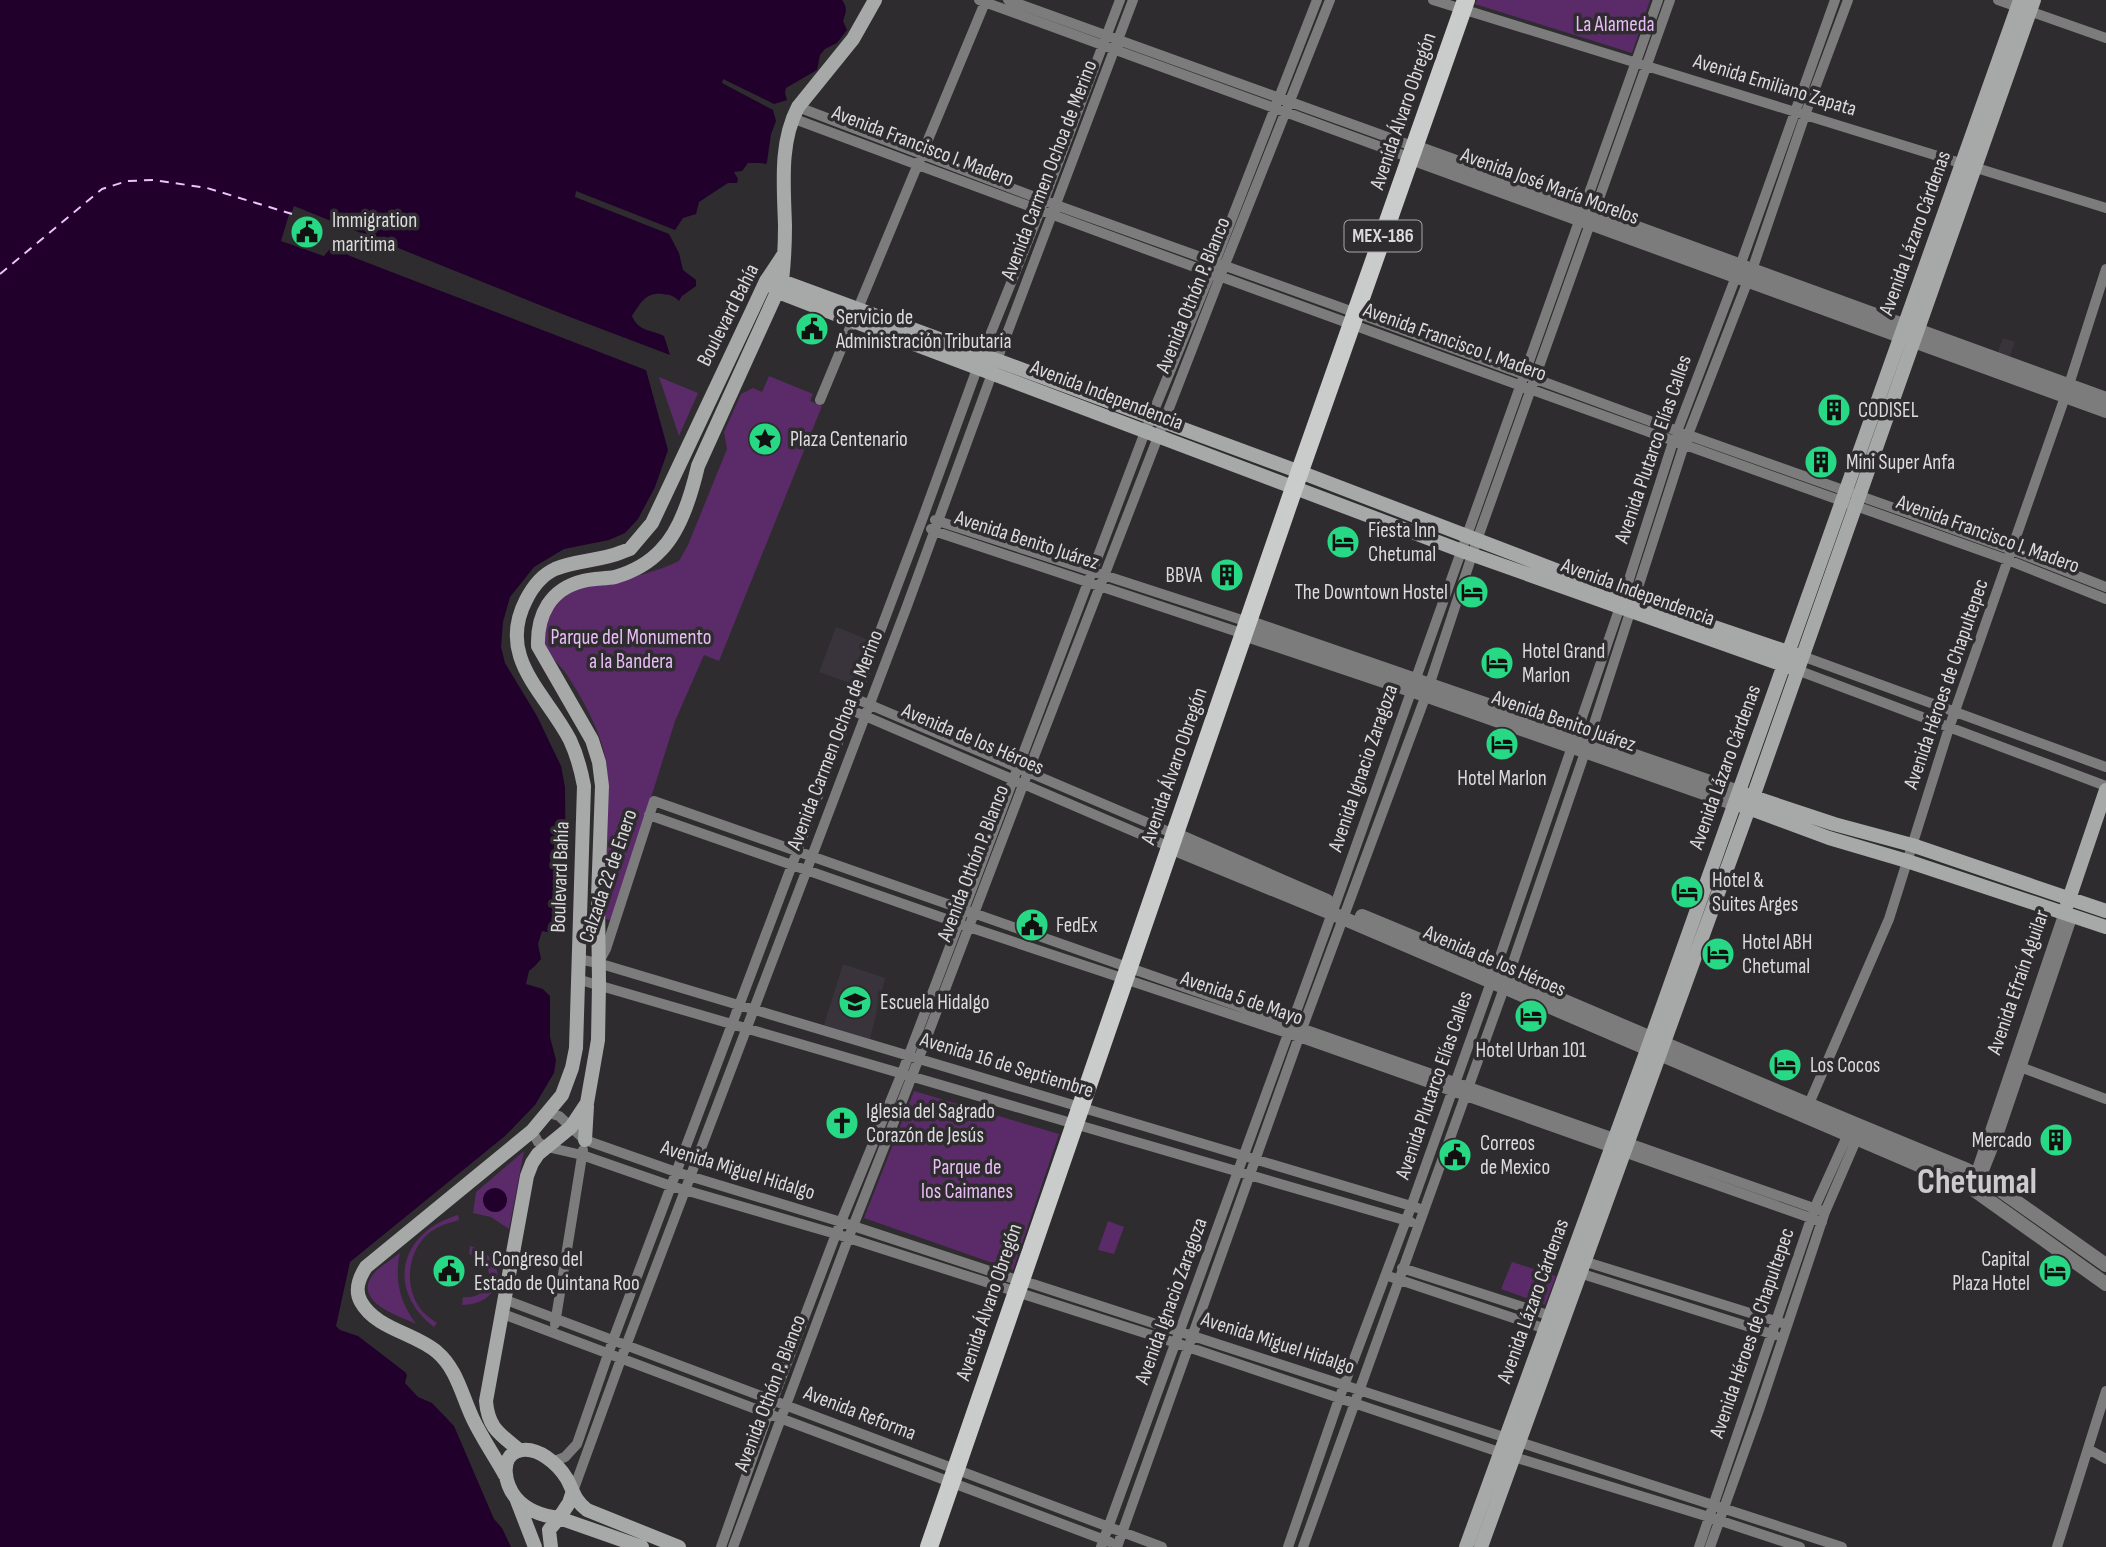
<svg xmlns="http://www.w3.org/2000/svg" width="2106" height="1547" viewBox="0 0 2106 1547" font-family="'Sofia Sans Condensed',sans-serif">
	<rect width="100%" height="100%" fill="#2e2c2e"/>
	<path fill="#39333b" d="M2003,338L2015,342L2009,358L1997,354Z
		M836,627L869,640L852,684L819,672Z
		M843,964L885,978L870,1039L824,1025Z"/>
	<path fill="#5b2b69" d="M1477,0H1650L1632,53L1475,4Z
		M769,376L813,394L810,401L822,406L719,661L704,655L675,721L614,916L609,920L604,918L607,770C606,740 582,697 565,672C559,664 550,657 546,647C537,625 556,598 575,590C585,585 597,585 607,583C628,578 660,571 679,561L688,545L727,449L724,432L741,394L753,388L762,392Z
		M659,377L698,393L679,436Z
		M914,1091L1059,1134L1013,1270L864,1218Z
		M524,1151L509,1229L491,1217L473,1213L476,1192Z
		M458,1215L459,1220C448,1223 438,1226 429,1233C406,1252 403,1291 424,1313C428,1317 433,1320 437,1323L434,1327C385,1289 400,1232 458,1215Z
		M1108,1221L1124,1227L1114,1254L1098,1250Z
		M470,1246C511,1257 505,1305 462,1305L463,1297C494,1300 499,1261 469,1254Z
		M400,1253C394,1280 400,1302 416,1324C397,1315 347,1300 377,1270C384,1264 392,1259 400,1253Z
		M1512,1262L1556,1276L1545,1305L1501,1289Z"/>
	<path fill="#21002c" d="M0,0H842C848,8 846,12 843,21L847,30L837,43L825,49L820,55L817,70L786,88L785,93L787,100L774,104L723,79L722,83L773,110L776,121L771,134L767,162L766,164L761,163H748L742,171L734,172L738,179L737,183H728L699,202L696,214L683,218L675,230L576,191L575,197L669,234L679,253L683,270L696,280V286L682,296L679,301C674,296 671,295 663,294C646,292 641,302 632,316C639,332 650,329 664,336L670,355L290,211L281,241L324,256L330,249L341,250L350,256L646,370L668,450L655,487L638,519L625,533L609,540L564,549L534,567L510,597L503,622L501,647L505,663L537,716L561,766L565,787L566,884L563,931L557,934L542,931L538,944L541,959L535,966L529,971L526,984L543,989L550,996V1037L556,1060L554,1073L535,1105L505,1136L350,1262L336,1326L340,1330L358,1336L405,1372L407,1375L405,1383L418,1397L432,1403L454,1426L494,1519L502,1528L511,1547H0Z
		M483 1200a12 12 0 1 1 24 0a12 12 0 1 1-24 0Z"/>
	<path fill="#2e2c2e" d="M294,206L671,358L292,215L285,240L323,252L327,247L324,256L282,240Z
		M392,268L648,366L650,371L646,370Z"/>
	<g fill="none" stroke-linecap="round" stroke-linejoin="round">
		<path stroke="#edc2fb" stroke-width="2" stroke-dasharray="9 7" stroke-linecap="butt" d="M0,274L102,189L127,181L154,180L207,188L292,214"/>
		<path stroke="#7b7c7b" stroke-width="10" d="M979,0L1411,158
			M1008,0L1415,147
			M1433,0L2106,208
			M1998,0L2106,38
			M798,107L1056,205L1370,318L1677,431L2012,550L2106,587
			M792,118C1196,269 1601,416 2008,560L2106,599
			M820,400L986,0
			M935,520L1248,622
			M931,529L934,531L1244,634
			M1802,656L2106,767
			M1797,670L2106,786
			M854,698L1174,834
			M858,713L1170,847
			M649,815L969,927L1299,1037L1822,1222
			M578,959L598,963L1418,1208
			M599,962L606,949L654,801L1825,1212
			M577,979L1411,1222
			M2015,1065L2106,1099
			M1808,1106L1889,919L1949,728L2065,397L2106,269
			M549,1113L559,1116L585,1140L676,1172L841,1222L1020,1281L1033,1284L1842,1547
			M532,1131L538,1142L547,1147L582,1155L671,1186L836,1234L1176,1343L1514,1457L1709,1517L1800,1547
			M1973,1181L2064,912
			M1976,1191L2000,1130L2073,915
			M1580,1260L1782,1323
			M1402,1268L1557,1318
			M1573,1271L1775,1335
			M1391,1277L1552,1331
			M506,1300L1162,1547
			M503,1314L1110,1542
			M555,1324L583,1150
			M2088,1449L2106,1459
			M552,1462L565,1457L577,1444L613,1340L922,520L982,355L1040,211L1120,0
			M572,1494L621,1359L907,606L997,360L1133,0
			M721,1547L773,1400L836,1234L902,1073L1145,432L1211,272L1317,0
			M733,1547L848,1239L912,1076L1028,772L1220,277L1330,0
			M1101,1547L1335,905L1658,0
			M1117,1547L1299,1037L1426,695L1477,540L1670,0
			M1288,1547L1339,1399L1411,1207L1495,971L1624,595L1673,442L1740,266L1835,0
			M1303,1547L1508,977L1583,758L1684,445L1752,270L1805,115L1848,0
			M1699,1547L1815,1207L1848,1134
			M1710,1547L1759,1410L1825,1212L1857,1138
			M2057,1547L2106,1391"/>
		<path stroke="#7b7c7b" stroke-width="14" d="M1415,147L2106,399
			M1411,158L2106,411
			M1248,622L1739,792
			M1244,634L1411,690L1735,804
			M1174,834L1327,901
			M1170,847L1331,913L1970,1187L2106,1284
			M1362,916C1563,999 1762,1087 1965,1169L1983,1178L2106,1265"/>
		<path stroke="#a7a9a8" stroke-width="14" d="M775,281H782L1300,472L1634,600L1797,655
			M773,287L778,292L853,321L1462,551L1792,668
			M1744,794L1834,824L1912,845L2106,911
			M1740,805L1829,838L1907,861L2106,927
			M2067,905L2106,790
			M585,1140L587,1106
			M519,1450C500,1434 488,1428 486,1401L527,1176L532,1163L538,1154L571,1127L587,1103L598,1040L599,984L598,898L602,786L599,762L592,740L538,646C537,615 550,589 583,581C593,578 604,579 615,577C632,572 649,563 661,550C681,530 692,492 698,466L782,281C784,263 785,245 785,226C784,187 779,143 798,107L853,39L875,0
			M505,1475C495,1457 482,1438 473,1419C462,1396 457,1369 437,1352C415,1333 376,1329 361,1302C354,1290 359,1278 366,1267L532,1131L562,1095L572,1068L576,1048L584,786C581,770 577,755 570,740C546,693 496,658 526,600C532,588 542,575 555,569C576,560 601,561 622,552L630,549L652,523L752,311L766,281L784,254
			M572,1494L569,1503L559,1518C543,1516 527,1511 516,1498C506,1486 498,1458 518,1451C537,1445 558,1464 567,1479C574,1492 574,1500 587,1510L679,1547
			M516,1498L535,1547
			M551,1547L549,1530L559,1518L642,1547
			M1466,1547L1651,1039L2020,0
			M1481,1547L1753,797L2034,0"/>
		<path stroke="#c9ccca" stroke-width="18" d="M929,1547L1294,488L1466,0"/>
	</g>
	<defs>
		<symbol id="civic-disc" viewBox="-11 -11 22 22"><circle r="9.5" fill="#27d885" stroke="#2e2c2e"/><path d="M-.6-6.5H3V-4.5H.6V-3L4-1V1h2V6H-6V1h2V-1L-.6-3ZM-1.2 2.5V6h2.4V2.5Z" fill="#111"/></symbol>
		<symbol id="building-disc" viewBox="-11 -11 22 22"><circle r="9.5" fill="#27d885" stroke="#2e2c2e"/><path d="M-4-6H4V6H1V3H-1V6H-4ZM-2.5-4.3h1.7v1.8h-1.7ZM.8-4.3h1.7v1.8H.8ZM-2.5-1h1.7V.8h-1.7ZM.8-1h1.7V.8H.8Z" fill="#111"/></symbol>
		<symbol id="sight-disc" viewBox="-11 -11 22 22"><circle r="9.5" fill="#27d885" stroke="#2e2c2e"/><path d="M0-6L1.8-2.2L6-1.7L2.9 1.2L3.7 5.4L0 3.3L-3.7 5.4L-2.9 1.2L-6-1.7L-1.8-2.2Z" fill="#111"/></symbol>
		<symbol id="hotel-disc" viewBox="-11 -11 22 22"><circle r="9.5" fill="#27d885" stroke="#2e2c2e"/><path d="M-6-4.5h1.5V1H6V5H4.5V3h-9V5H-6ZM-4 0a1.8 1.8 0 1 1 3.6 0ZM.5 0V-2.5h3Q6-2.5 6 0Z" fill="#111"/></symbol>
		<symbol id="school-disc" viewBox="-11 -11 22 22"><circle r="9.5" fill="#27d885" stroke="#2e2c2e"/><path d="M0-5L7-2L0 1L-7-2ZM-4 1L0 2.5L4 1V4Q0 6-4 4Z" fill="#111"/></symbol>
		<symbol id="church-disc" viewBox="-11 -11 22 22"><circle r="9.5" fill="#27d885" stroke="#2e2c2e"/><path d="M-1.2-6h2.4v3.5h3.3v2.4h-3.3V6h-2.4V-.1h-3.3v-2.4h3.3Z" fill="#111"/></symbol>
	</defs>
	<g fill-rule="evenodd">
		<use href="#civic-disc" x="288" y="213" width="38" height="38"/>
		<use href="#civic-disc" x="793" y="310" width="38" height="38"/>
		<use href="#building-disc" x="1815" y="391" width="38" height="38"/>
		<use href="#sight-disc" x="746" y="420" width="38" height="38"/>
		<use href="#building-disc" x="1802" y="443" width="38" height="38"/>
		<use href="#hotel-disc" x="1324" y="523" width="38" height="38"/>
		<use href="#building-disc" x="1208" y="556" width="38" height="38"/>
		<use href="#hotel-disc" x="1453" y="573" width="38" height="38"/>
		<use href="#hotel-disc" x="1478" y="644" width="38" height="38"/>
		<use href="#hotel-disc" x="1483" y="725" width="38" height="38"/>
		<use href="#hotel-disc" x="1668" y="873" width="38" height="38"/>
		<use href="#civic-disc" x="1013" y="906" width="38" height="38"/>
		<use href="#hotel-disc" x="1699" y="935" width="38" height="38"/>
		<use href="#school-disc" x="836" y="983" width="38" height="38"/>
		<use href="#hotel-disc" x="1512" y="997" width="38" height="38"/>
		<use href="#hotel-disc" x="1766" y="1046" width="38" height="38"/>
		<use href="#church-disc" x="823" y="1104" width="38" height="38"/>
		<use href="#building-disc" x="2037" y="1121" width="38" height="38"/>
		<use href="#civic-disc" x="1436" y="1136" width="38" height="38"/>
		<use href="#civic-disc" x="430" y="1252" width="38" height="38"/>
		<use href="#hotel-disc" x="2036" y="1252" width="38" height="38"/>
	</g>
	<g text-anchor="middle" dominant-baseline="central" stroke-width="7" stroke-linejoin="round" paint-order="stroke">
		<rect fill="#2e2c2e" stroke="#a7a6a8" stroke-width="2" x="1344.5" y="220.5" width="77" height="31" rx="5"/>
		<g font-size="19" font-weight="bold" fill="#dbdadc">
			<text x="1383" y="236">MEX-186</text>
		</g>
		<g font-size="21" fill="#e8bdf6" stroke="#2e2c2e">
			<text x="1615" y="24">La Alameda</text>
			<text x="631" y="637">Parque del Monumento<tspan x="631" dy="24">a la Bandera</tspan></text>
			<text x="967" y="1167">Parque de<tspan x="967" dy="24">los Caimanes</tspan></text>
		</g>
		<g font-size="21" fill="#dbdadc" stroke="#2e2c2e">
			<text transform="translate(1775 85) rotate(17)">Avenida Emiliano Zapata</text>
			<text transform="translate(1403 111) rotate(-71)">Avenida Álvaro Obregón</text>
			<text transform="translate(923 146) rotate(21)">Avenida Francisco I. Madero</text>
			<text transform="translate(1049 170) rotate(-69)">Avenida Carmen Ochoa de Merino</text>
			<text transform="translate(1550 186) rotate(20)">Avenida José María Morelos</text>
			<text transform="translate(1915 233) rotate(-70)">Avenida Lázaro Cárdenas</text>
			<text transform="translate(1193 295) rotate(-68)">Avenida Othón P. Blanco</text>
			<text transform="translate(728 315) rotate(-63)">Boulevard Bahía</text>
			<text transform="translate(1455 342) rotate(20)">Avenida Francisco I. Madero</text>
			<text transform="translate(1107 395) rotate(21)">Avenida Independencia</text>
			<text transform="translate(1653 449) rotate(-71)">Avenida Plutarco Elías Calles</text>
			<text transform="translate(1988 534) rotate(20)">Avenida Francisco I. Madero</text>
			<text transform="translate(1027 540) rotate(18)">Avenida Benito Juárez</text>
			<text transform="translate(1638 592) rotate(20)">Avenida Independencia</text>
			<text transform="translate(1946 684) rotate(-71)">Avenida Héroes de Chapultepec</text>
			<text transform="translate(1564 721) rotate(19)">Avenida Benito Juárez</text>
			<text transform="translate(973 739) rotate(23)">Avenida de los Héroes</text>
			<text transform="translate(835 740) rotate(-69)">Avenida Carmen Ochoa de Merino</text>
			<text transform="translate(1174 766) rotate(-71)">Avenida Álvaro Obregón</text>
			<text transform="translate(1725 767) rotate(-70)">Avenida Lázaro Cárdenas</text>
			<text transform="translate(1363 768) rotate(-71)">Avenida Ignacio Zaragoza</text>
			<text transform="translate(973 863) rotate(-69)">Avenida Othón P. Blanco</text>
			<text transform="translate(608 876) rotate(-71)">Calzada 22 de Enero</text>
			<text transform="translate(560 877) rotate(-88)">Boulevard Bahía</text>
			<text transform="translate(1495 961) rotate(23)">Avenida de los Héroes</text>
			<text transform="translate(2018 982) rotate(-71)">Avenida Efraín Aguilar</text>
			<text transform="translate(1242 998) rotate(19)">Avenida 5 de Mayo</text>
			<text transform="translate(1007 1065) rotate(17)">Avenida 16 de Septiembre</text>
			<text transform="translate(1434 1085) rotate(-71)">Avenida Plutarco Elías Calles</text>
			<text transform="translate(738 1170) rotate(17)">Avenida Miguel Hidalgo</text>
			<text transform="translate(1171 1301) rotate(-70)">Avenida Ignacio Zaragoza</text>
			<text transform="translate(1533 1301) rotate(-70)">Avenida Lázaro Cárdenas</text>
			<text transform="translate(989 1302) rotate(-71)">Avenida Álvaro Obregón</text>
			<text transform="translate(1752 1333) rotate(-71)">Avenida Héroes de Chapultepec</text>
			<text transform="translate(1278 1343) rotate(18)">Avenida Miguel Hidalgo</text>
			<text transform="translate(770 1393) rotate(-69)">Avenida Othón P. Blanco</text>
			<text transform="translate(860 1413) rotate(21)">Avenida Reforma</text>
		</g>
		<g font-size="21" fill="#dbdadc" stroke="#2e2c2e" text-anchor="start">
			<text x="332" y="220">Immigration<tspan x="332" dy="24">maritima</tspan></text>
			<text x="836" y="317">Servicio de<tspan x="836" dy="24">Administración Tributaria</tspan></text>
			<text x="1858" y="410">CODISEL</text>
			<text x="790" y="439">Plaza Centenario</text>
			<text x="1846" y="462">Mini Super Anfa</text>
			<text x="1368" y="530">Fiesta Inn<tspan x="1368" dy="24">Chetumal</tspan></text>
			<text x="1202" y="575" text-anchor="end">BBVA</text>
			<text x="1448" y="592" text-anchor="end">The Downtown Hostel</text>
			<text x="1522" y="651">Hotel Grand<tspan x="1522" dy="24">Marlon</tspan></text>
			<text x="1502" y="778" text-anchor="middle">Hotel Marlon</text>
			<text x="1712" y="880">Hotel &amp;<tspan x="1712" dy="24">Suites Arges</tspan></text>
			<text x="1056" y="925">FedEx</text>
			<text x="1742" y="942">Hotel ABH<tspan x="1742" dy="24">Chetumal</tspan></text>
			<text x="880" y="1002">Escuela Hidalgo</text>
			<text x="1531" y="1050" text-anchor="middle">Hotel Urban 101</text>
			<text x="1810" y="1065">Los Cocos</text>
			<text x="866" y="1111">Iglesia del Sagrado<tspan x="866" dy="24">Corazón de Jesús</tspan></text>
			<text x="2032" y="1140" text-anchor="end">Mercado</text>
			<text x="1480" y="1143">Correos<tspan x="1480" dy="24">de Mexico</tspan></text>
			<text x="474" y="1259">H. Congreso del<tspan x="474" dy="24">Estado de Quintana Roo</tspan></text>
			<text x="2030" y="1259" text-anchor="end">Capital<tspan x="2030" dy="24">Plaza Hotel</tspan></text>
		</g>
		<g font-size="35" font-weight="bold" fill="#cdcbce" stroke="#2e2c2e">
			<text x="1977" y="1182">Chetumal</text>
		</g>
	</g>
</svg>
